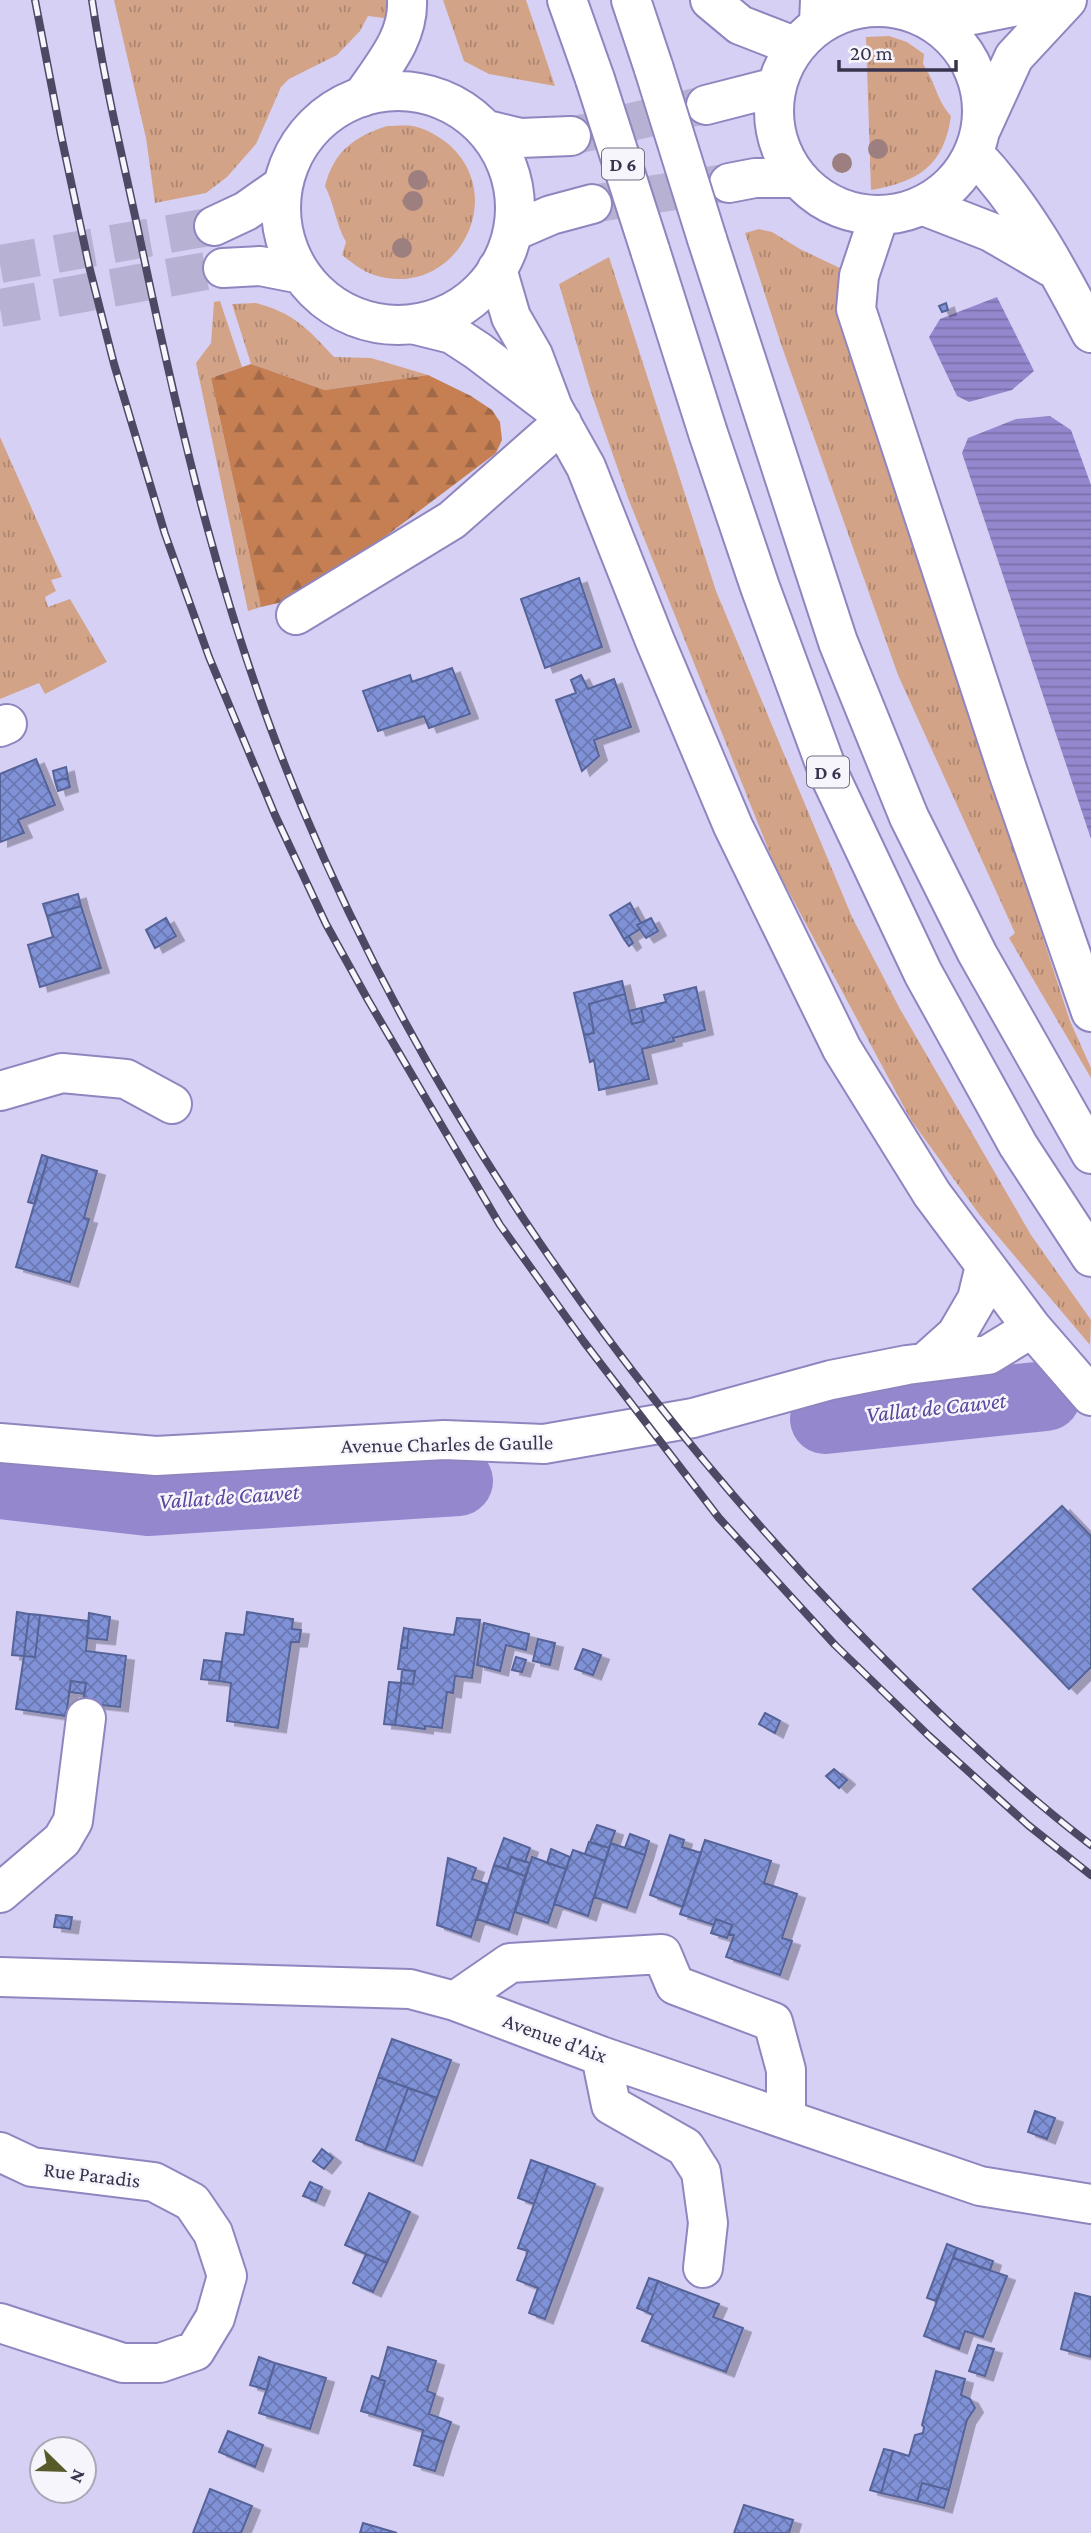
<svg xmlns="http://www.w3.org/2000/svg" width="1091" height="2533" viewBox="0 0 1091 2533" font-family="'Crimson Pro',serif">
	<defs>
		<pattern id="grass-tufts" width="24" height="20" patternUnits="userSpaceOnUse" patternTransform="scale(1.75)"><rect width="24" height="20" fill="#d3a387"/><path d="M3 7l-1-3M5 7V3M7 7l1-3M15 17l-1-3M17 17v-4M19 17l1-3" fill="none" stroke="#ac8671"/></pattern>
		<pattern id="forest-firs" width="22" height="20" patternUnits="userSpaceOnUse" patternTransform="scale(1.75)"><rect width="22" height="20" fill="#c57f53"/><path d="M5 1l3.5 6h-7zM16 11l3.5 6h-7z" fill="#a16947"/></pattern>
		<pattern id="water-rules" width="6" height="5" patternUnits="userSpaceOnUse" patternTransform="scale(1.75)"><rect width="6" height="5" fill="#9587ce"/><path d="M0 2.5h6" fill="none" stroke="#7b6fa9"/></pattern>
		<pattern id="building-cross-hatch" width="8" height="8" patternUnits="userSpaceOnUse" patternTransform="scale(1.75)"><rect width="8" height="8" fill="#8092d7"/><path d="M0 0l8 8M0 8l8-8" fill="none" stroke="#6a78b1"/></pattern>
		<filter id="shadow"><feDropShadow dx="8" dy="4.5" stdDeviation="0" flood-color="#0004"/></filter>
	</defs>
	<rect width="100%" height="100%" fill="#d6d0f5"/>
	<path fill="url(#grass-tufts)" d="M114,0H391L392,19L368,16L360,31L337,55L289,79L281,87L256,144L227,177L206,193L155,203L146,138Z
		M443,0H526L555,86L489,74L464,61Z
		M889,36L907,42L924,54L923,64C936,83 936,99 951,116C944,166 918,182 871,190L866,37Z
		M387,126C395,126 405,125 413,126C426,129 437,135 447,143C512,197 454,301 374,275C362,271 351,262 342,255L346,242C335,222 335,206 325,186C334,151 354,137 387,126Z
		M759,229L772,232L800,249L842,269L838,286L839,312L1070,1021L1091,1068V1078L1009,938L1015,933L898,675L781,344L745,233Z
		M609,257L716,591L852,917L900,1009L1031,1235L1091,1320L1090,1345L979,1214L911,1120L775,866L628,498L591,392L559,284Z
		M220,301L242,367L211,378L261,607L248,611L196,363L211,343L214,302Z
		M256,303C294,313 308,329 334,357L371,358L428,375L325,390L251,364L232,304Z
		M0,437L62,577L51,580L56,591L45,597L48,607L70,599L107,662L45,694L39,683L0,699Z"/>
	<path fill="url(#forest-firs)" d="M251,364L325,390L428,375L471,396L492,410L500,422L502,440L496,453L386,536L291,600L261,607L211,378Z"/>
	<path fill="url(#water-rules)" d="M997,297L1034,371L1012,390L969,402L957,396L929,337L940,319Z
		M1050,416L1071,430L1091,485V839L962,453L968,438L1016,419Z"/>
	<g fill="none" stroke-linecap="round" stroke-linejoin="round">
		<path stroke="#9587ce" stroke-width="70" d="M825,1419L1046,1396
			M0,1484L148,1501L458,1481"/>
	</g>
	<path fill="url(#building-cross-hatch)" stroke="#566398" stroke-width="2" filter="url(#shadow)" d="M946,303L948,310L942,312L939,306Z
		M579,578L602,647L545,668L521,599Z
		M452,668L470,714L429,728L424,716L378,731L363,691L410,675L412,682Z
		M581,675L588,689L614,679L631,727L594,740L599,756L582,771L556,700L576,693L571,680Z
		M36,759L55,805L18,820L24,833L0,842V774Z
		M66,767L68,778L55,781L53,771Z
		M68,778L70,787L58,791L55,781Z
		M78,894L81,906L47,916L43,904Z
		M630,903L641,923L637,925L640,929L624,939L610,915Z
		M81,906L101,968L40,987L28,945L53,937L47,916Z
		M166,918L176,936L155,948L146,930Z
		M651,918L658,931L646,938L637,925Z
		M629,936L633,943L629,946L624,939Z
		M622,981L625,994L589,1004L594,1033L584,1035L574,993Z
		M696,987L705,1030L673,1038L674,1041L642,1049L649,1079L599,1090L594,1060L590,1062L584,1035L594,1033L589,1004L625,994L632,1024L644,1021L641,1008L666,1002L664,995Z
		M641,1008L644,1021L632,1024L629,1011Z
		M42,1155L48,1157L35,1204L28,1202Z
		M48,1157L97,1171L84,1218L89,1219L70,1282L16,1267Z
		M1062,1506L1091,1536V1667L1069,1689L973,1589Z
		M17,1612L29,1614L24,1656L12,1655Z
		M247,1612L293,1619L292,1629L301,1630L299,1642H291L278,1728L227,1721L231,1683L219,1681L226,1633L244,1635Z
		M89,1613L110,1617L107,1640L87,1638Z
		M29,1614L40,1615L35,1657L24,1656Z
		M40,1615L89,1621L86,1651L126,1656L120,1707L83,1703L86,1683L71,1681L66,1716L16,1709L24,1656L35,1657Z
		M457,1618L480,1620L472,1678L455,1676L453,1693L447,1692L442,1728L425,1726V1729L395,1725L401,1683L413,1684L415,1671L398,1669L401,1647L407,1648L409,1629L454,1635Z
		M484,1623L529,1634L526,1650L506,1645L500,1671L477,1665Z
		M404,1628L409,1629L407,1648L401,1647Z
		M538,1639L555,1643L550,1665L533,1661Z
		M583,1649L601,1655L593,1675L575,1669Z
		M516,1657L526,1660L522,1672L512,1670Z
		M204,1660L222,1662L219,1681L201,1679Z
		M402,1670L415,1671L413,1684L401,1683Z
		M71,1681L86,1683L84,1694L69,1692Z
		M389,1682L401,1683L395,1725L384,1724Z
		M765,1713L780,1721L775,1733L759,1724Z
		M834,1769L847,1780L839,1788L826,1776Z
		M597,1825L615,1831L609,1848L590,1842Z
		M630,1834L649,1841L645,1855L625,1848Z
		M670,1835L684,1840L682,1847L701,1853L683,1907L650,1895Z
		M504,1838L530,1848L525,1862L511,1857L507,1869L494,1865Z
		M705,1840L771,1861L764,1883L797,1894L782,1938L792,1941L780,1975L726,1957L734,1935L729,1934L732,1925L716,1919L714,1925L680,1914Z
		M589,1842L609,1848L605,1861L585,1854Z
		M611,1843L645,1855L627,1908L594,1897Z
		M551,1849L570,1857L566,1869L547,1863Z
		M573,1850L605,1861L588,1916L554,1904Z
		M511,1857L530,1863L525,1876L507,1869Z
		M532,1857L566,1869L548,1923L515,1912Z
		M448,1858L476,1868L472,1879L487,1884L471,1937L437,1925Z
		M494,1865L525,1876L509,1930L477,1919Z
		M56,1915L72,1917L70,1929L54,1927Z
		M716,1919L732,1925L727,1938L711,1933Z
		M392,2039L451,2060L437,2098L378,2077Z
		M378,2077L408,2088L385,2151L356,2140Z
		M408,2088L437,2098L414,2161L385,2151Z
		M1035,2111L1055,2118L1047,2139L1028,2132Z
		M322,2149L333,2158L324,2169L313,2161Z
		M531,2160L548,2166L534,2204L518,2198Z
		M548,2166L595,2184L545,2319L529,2313L538,2288L517,2280L528,2251L518,2248Z
		M310,2182L322,2187L316,2201L303,2196Z
		M369,2193L410,2212L387,2263L345,2245Z
		M947,2244L957,2248L936,2301L927,2298Z
		M957,2248L993,2261L990,2270L953,2258Z
		M366,2254L387,2263L373,2292L353,2283Z
		M953,2258L1007,2276L983,2337L965,2331L959,2349L924,2336Z
		M649,2278L658,2281L647,2312L637,2308Z
		M658,2281L719,2304L713,2317L743,2328L726,2372L642,2341L653,2315L647,2312Z
		M1075,2293L1091,2297V2357L1061,2349Z
		M978,2345L994,2349L985,2376L969,2371Z
		M388,2347L436,2361L427,2391L435,2394L429,2414L451,2422L444,2442L422,2435L423,2430L375,2415L385,2381L379,2379Z
		M259,2357L275,2363L267,2390L250,2385Z
		M275,2363L326,2378L310,2429L259,2413Z
		M936,2371L965,2379L961,2395L970,2399L975,2408L967,2420L949,2490L922,2483L917,2501L881,2493L893,2451L909,2456L915,2435L923,2433L924,2427L922,2425Z
		M372,2376L385,2381L375,2415L361,2411Z
		M228,2431L263,2445L255,2467L219,2452Z
		M422,2435L444,2442L435,2471L414,2465Z
		M884,2449L893,2451L881,2493L870,2490Z
		M922,2483L949,2490L944,2508L917,2501Z
		M210,2489L252,2506L241,2533H193Z
		M744,2505L793,2520L789,2533H734Z
		M363,2523L397,2533H360Z"/>
	<g fill="none" stroke-linecap="round" stroke-linejoin="round">
		<path stroke="#b7b1d3" stroke-width="38" stroke-dasharray="38 19" stroke-linecap="butt" d="M571,136L700,106
			M592,204L725,183
			M0,264L214,226
			M0,308L223,268"/>
		<defs>
			<path id="minor" d="M918,13L973,15L1047,0
				M819,23L820,0
				M982,127L1014,57L1067,0
				M974,154C1024,206 1058,270 1091,333
				M924,206L991,232L1051,267
				M497,269L511,317L533,355L553,408L586,467L655,641L733,826L842,1049L932,1194L1032,1328L1091,1396
				M416,325L452,334L478,351L553,408
				M296,615L452,520L562,423
				M0,727L7,724
				M0,1091L62,1073L126,1079L172,1104
				M927,1361L956,1335L977,1299L985,1266
				M0,1443L156,1456L444,1440L544,1444L693,1418L831,1380L907,1365L988,1355L1032,1328
				M0,1893L62,1840L73,1821L86,1718
				M0,1977L410,1989L455,2001L601,2056L980,2186L1091,2204
				M455,2001L510,1963L662,1954L675,1985L773,2022L786,2070V2118
				M601,2056L611,2105L685,2147L701,2172L708,2223L703,2268
				M0,2152L32,2167L154,2182L192,2202L213,2233L227,2276L215,2318L195,2351L160,2363H123L0,2323"/>
			<path id="major" d="M774 111a104 104 0 1 1 208 0a104 104 0 1 1-208 0Z
				M281 208a117 117 0 1 1 234 0a117 117 0 1 1-234 0Z
				M706,105L776,87
				M487,130L520,138L571,136
				M729,183L755,178H796
				M214,226L246,211L283,185
				M514,231L551,215L592,204
				M223,268L260,266L301,274"/>
			<path id="highway" d="M567,0L595,79
				M631,0L654,69
				M710,0L740,25L794,46
				M362,97C382,67 409,38 407,0
				M879,216L859,276L856,309L1009,775L1091,1012
				M707,239L838,642L909,817L977,953L1091,1154
				M650,250L708,433L760,587L828,772L923,973L1018,1145L1091,1257"/>
		</defs>
		<use href="#minor" stroke="#9085bf" stroke-width="42"/>
		<use href="#major" stroke="#9085bf" stroke-width="42"/>
		<use href="#highway" stroke="#9085bf" stroke-width="42"/>
		<use href="#minor" stroke="#fff" stroke-width="38"/>
		<use href="#major" stroke="#fff" stroke-width="38"/>
		<use href="#highway" stroke="#fff" stroke-width="38"/>
		<defs>
			<path id="rail" d="M35,0L61,135L89,266L114,364L165,534L209,657L275,815L326,924L368,1000L500,1225L584,1342L719,1518L835,1645L928,1735L1028,1825L1091,1875
				M92,0C104,82 124,163 141,244C181,434 225,625 301,805C428,1110 623,1388 852,1626C927,1703 1005,1779 1091,1845"/>
		</defs>
		<use href="#rail" stroke="#4d4863" stroke-width="8"/>
		<use href="#rail" stroke="#f6f5fc" stroke-width="5" stroke-dasharray="16" stroke-linecap="butt"/>
		<defs>
			<path id="highway-bridge" d="M654,69L707,239
				M595,79L650,250"/>
		</defs>
		<use href="#highway-bridge" stroke="#9085bf" stroke-width="42" stroke-linecap="butt"/>
		<use href="#highway-bridge" stroke="#fff" stroke-width="38"/>
	</g>
	<g fill="#9c7f7e">
		<circle cx="878" cy="149" r="10"/>
		<circle cx="842" cy="163" r="10"/>
		<circle cx="418" cy="180" r="10"/>
		<circle cx="413" cy="201" r="10"/>
		<circle cx="402" cy="248" r="10"/>
	</g>
	<g text-anchor="middle" dominant-baseline="central" stroke-width="5" stroke-linejoin="round" paint-order="stroke">
		<g fill="#f6f5fc" stroke="#726e82" stroke-width="2">
			<rect x="602" y="148.5" width="42" height="31" rx="5"/>
			<rect x="807" y="756.5" width="42" height="31" rx="5"/>
		</g>
		<g font-size="19" font-weight="bold" fill="#39344d">
			<text x="623" y="164">D 6</text>
			<text x="828" y="772">D 6</text>
		</g>
		<g font-size="21" fill="#39344d" stroke="#f6f5fc">
			<text transform="translate(447 1444) rotate(-1)">Avenue Charles de Gaulle</text>
			<text transform="translate(555 2038) rotate(20)">Avenue d'Aix</text>
			<text transform="translate(92 2175) rotate(7)">Rue Paradis</text>
		</g>
		<g font-size="23" font-style="italic" fill="#5c459b" stroke="#f6f5fc">
			<text transform="translate(936 1407) rotate(-6)">Vallat de Cauvet</text>
			<text transform="translate(229 1496) rotate(-4)">Vallat de Cauvet</text>
		</g>
	</g>
	<g transform="translate(63 2470) rotate(113)"><circle r="33" fill="#f6f5fc" stroke="#aaa8b6" stroke-width="2"/>
	<path d="M0-5L12 26L0 18L-12 26Z" fill="#585b29"/>
	<text y="-10" font-size="19" font-weight="bold" text-anchor="middle" fill="#39344d">N</text>
	</g>
	<path d="M839 60v10h117v-10" fill="none" stroke="#39344d" stroke-width="3.5"/>
	<text x="850" y="60" font-size="21" fill="#39344d" stroke="#f6f5fc" stroke-width="5" paint-order="stroke">20 m</text>
</svg>
